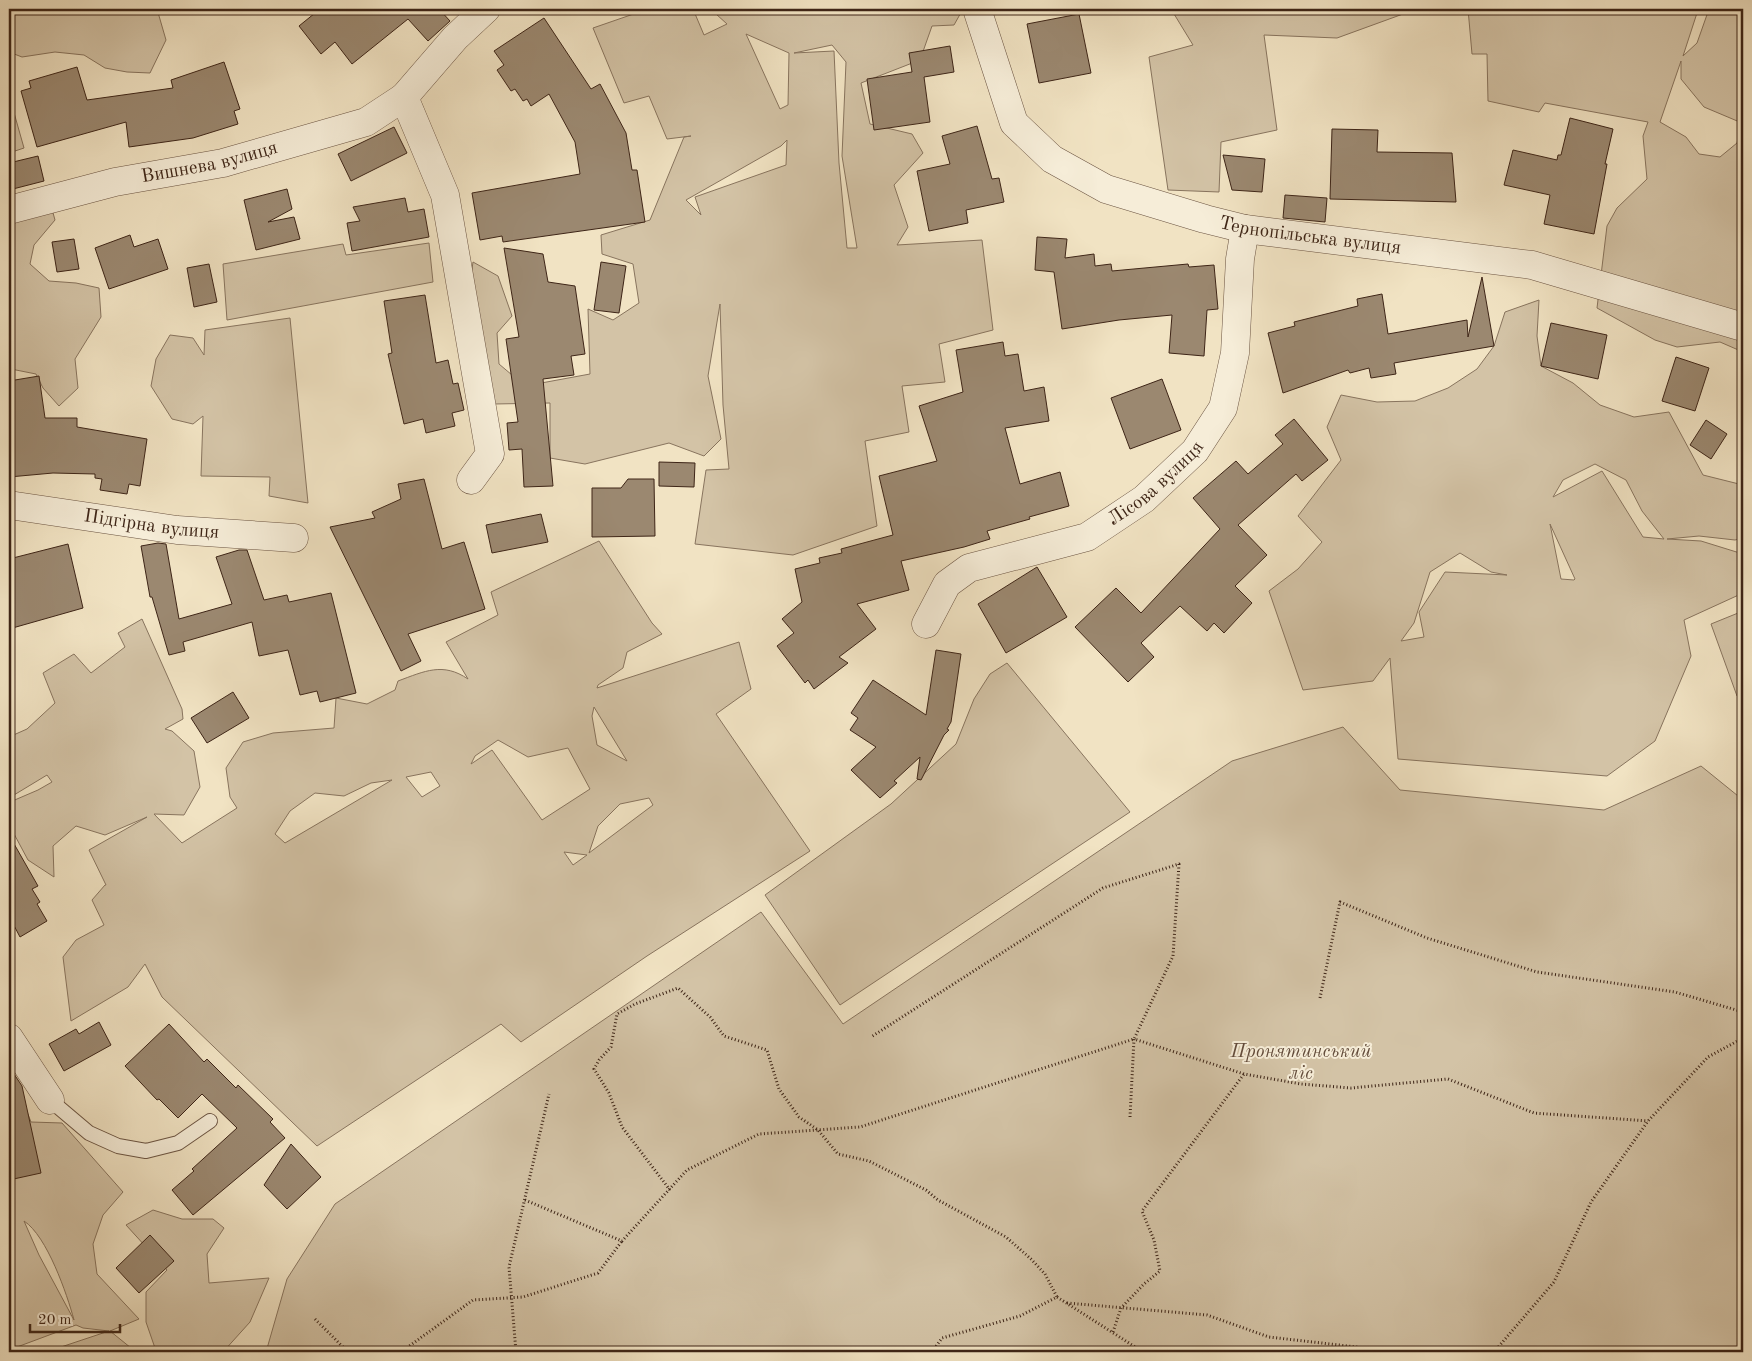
<svg xmlns="http://www.w3.org/2000/svg" width="1752" height="1361" viewBox="0 0 1752 1361" font-family="'Old Standard TT',serif">
	<rect width="100%" height="100%" fill="#f1e3c3"/>
	<filter id="stains"><feTurbulence type="fractalNoise" baseFrequency=".004" numOctaves="4"/><feColorMatrix values="0 0 0 0 .2 0 0 0 0 .09 0 0 0 0 .02 0 0 0 .5 -.17"/></filter>
	<radialGradient id="worn" r=".72"><stop offset=".6" stop-color="#630" stop-opacity="0"/><stop offset="1" stop-color="#630" stop-opacity=".3"/></radialGradient>
	<path fill="#d3c3a6" stroke="#88745e" fill-rule="evenodd" d="M9,9H157L166,40L150,73L127,72L105,68L84,55L55,52L22,57L9,52Z
		M648,9H693L704,35L727,24L716,14L717,9H963L954,25L932,26L920,60L861,83L870,124L912,134L923,153L894,185L908,227L897,245L982,240L993,330L939,344L945,382L902,386L909,432L865,441L877,526L793,555L695,544L706,470L729,469L723,405L720,304L708,376L721,439L704,456L669,443L585,464L550,458V403L494,404L468,297L473,262L498,276L512,316L497,333L499,364L525,386L590,374L588,309L613,320L639,303L633,264L602,254L601,235L650,220L684,137L691,136L667,139L649,96L624,103L593,28ZM746,34L789,53L788,105L780,109ZM832,45L846,62L842,156L857,248H847L839,163L834,51L794,53ZM787,140L786,165L695,197L701,215L686,200L781,146Z
		M1171,9H1410L1403,14L1337,38L1264,35L1277,130L1221,142L1219,192L1168,190L1149,57L1193,45Z
		M1468,9H1696L1697,13L1683,56L1697,43L1709,9H1743V352L1720,342L1677,347L1655,340L1597,308L1607,226L1617,208L1647,179L1643,136L1648,122L1545,103L1539,112L1488,101L1487,54H1472ZM1681,61V79L1704,107L1742,123L1737,143L1720,157L1699,154L1686,137L1660,122Z
		M9,95L24,148L9,153Z
		M46,188L55,220L34,245L30,264L49,281L76,283L99,288L101,317L75,359L78,388L59,406L43,388L36,374L11,369L9,371V200Z
		M429,243L433,282L227,320L223,264L343,244L346,255Z
		M1539,300L1537,336L1541,366L1573,383L1600,405L1634,417L1669,412L1703,475L1743,485V538L1735,540L1699,536L1667,539L1701,541L1743,554V593L1684,620L1691,656L1655,741L1607,776L1398,759L1390,658L1373,681L1303,690L1269,591L1298,569L1322,542L1298,516L1341,460L1327,427L1341,395L1377,402L1415,401L1448,388L1477,369L1494,346L1505,312ZM1595,464L1626,480L1642,511L1664,539L1643,537L1602,471L1553,497L1563,480ZM1550,524L1575,579L1574,580L1561,579ZM1460,553L1491,572L1507,575L1445,572L1419,612L1424,637L1401,641L1414,623L1430,572Z
		M290,318L308,503L269,496L270,477L201,476L203,416L193,424L172,419L151,386L156,359L170,335L193,338L204,355L205,330Z
		M599,541L652,623L662,634L627,652L623,668L598,685L597,688L739,642L751,689L716,714L810,851L647,956L521,1042L501,1024L317,1146L162,997L145,964L128,987L71,1021L63,957L76,940L104,925L92,900L105,885H106L89,850L147,817L105,835L76,826L53,846L54,877L28,860L13,832L10,802L38,790L52,782L47,775L9,798V737L27,729L55,703L43,673L74,654L91,673L125,647L118,633L142,619L182,709L183,719L165,729L172,731L194,751L200,787L184,815L154,814L182,843L237,808L230,797L226,768L243,742L273,733L334,728L336,698L367,704L395,690L398,681C425,671 443,662 468,679L446,642L498,615L491,592ZM594,707L627,761L597,745L592,716ZM498,740L528,757L568,748L590,789L542,820L492,750L471,764L475,756ZM431,772L440,786L422,797L406,777ZM392,780L285,843L275,834L290,811L315,793L344,796L371,783ZM649,798L653,805L589,853L598,826L620,804ZM564,852L587,855L573,865Z
		M1743,611V694L1737,696L1711,624Z
		M1007,663L1130,812L840,1005L765,895L891,804L956,744L974,699L990,674Z
		M1343,727L1400,790L1604,810L1701,766L1743,800V1352H266L287,1279L335,1204L761,912L843,1024L1232,761Z
		M20,1094L31,1122L62,1123L123,1192L103,1215L93,1244L97,1274L139,1319L110,1331L136,1352H46L109,1331L83,1328L76,1325L9,1350V1211L12,1210L9,1207V1097ZM24,1221C47,1236 67,1294 74,1320L39,1255Z
		M153,1210L182,1219H213L224,1228L207,1254L209,1283L269,1278L250,1322L223,1352H157L156,1351L146,1322V1292L167,1270L126,1225Z"/>
	<path fill="#9b8870" stroke="#3e2517" d="M320,9H439L450,21L428,41L408,19L352,64L335,42L321,54L299,26Z
		M1079,14L1091,73L1039,83L1027,24Z
		M544,18L591,89L600,84L626,133L632,170H637L645,222L503,242L502,236L480,240L472,193L580,174L575,142L549,94L531,106L527,99L523,101L515,89L511,91L497,70L504,65L494,51Z
		M950,46L954,72L924,77L930,122L874,130L867,79L912,72L909,53Z
		M224,62L240,109L234,111L238,124L193,138L129,147L126,122L37,147L21,91L31,88L29,81L77,67L87,100L173,88L171,80Z
		M1570,118L1613,129L1605,164H1607L1594,234L1544,224L1550,195L1504,185L1513,150L1557,160L1558,155H1561Z
		M977,126L992,179L999,178L1004,202L966,210L968,223L929,231L917,171L950,164L942,136Z
		M394,127L407,153L351,181L338,154Z
		M1332,129L1378,130L1377,152L1452,153L1456,202L1330,199Z
		M1223,155L1265,159L1262,192L1232,190Z
		M38,156L44,181L9,190V163Z
		M287,189L292,209L268,222L294,217L300,239L256,250L244,200Z
		M1285,195L1327,198L1325,222L1283,218Z
		M405,198L408,212L424,209L429,237L352,251L347,223L360,221L353,207Z
		M130,235L134,247L158,239L168,269L109,289L95,248Z
		M1037,237L1067,239L1065,258L1094,254L1095,266L1111,264L1112,271L1188,264L1189,267L1214,265L1218,309L1207,310L1204,356L1169,353L1172,315L1119,320L1062,329L1054,272L1035,270Z
		M74,239L79,269L57,272L52,242Z
		M504,248L543,254L548,282L575,286L585,354L571,356L574,375L543,379L553,486L524,487L522,449L509,450L507,423L518,422L506,339L519,337Z
		M601,262L626,266L619,313L594,310Z
		M209,264L217,302L194,307L187,268Z
		M1482,277L1494,346L1394,363L1396,374L1371,378L1369,368L1350,373L1348,370L1283,393L1268,333L1295,326L1294,322L1358,306L1357,299L1382,294L1388,334L1467,320L1468,337Z
		M425,295L436,363L448,360L453,384L458,383L464,410L452,413L455,426L426,433L423,419L404,424L388,354L392,353L384,301Z
		M1551,323L1607,335L1598,379L1541,366Z
		M1003,342L1005,356L1018,354L1024,391L1044,387L1049,421L1005,428L1020,484L1060,472L1069,506L1029,517L1030,519L987,531L990,539L964,547L901,561L909,590L857,604L876,629L839,657L848,663L814,689L808,680L805,683L777,646L794,633L782,619L802,602L795,569L820,563L819,558L842,553L841,549L893,535L879,476L937,461L919,406L963,392L956,350Z
		M1676,357L1709,368L1695,411L1662,401Z
		M39,376L45,418H77V427L147,439L140,486L129,484L127,494L100,490L102,479L95,478V474L53,473L9,477V381Z
		M1162,379L1181,430L1130,449L1111,398Z
		M1294,419L1328,460L1302,481L1296,474L1238,525L1267,555L1235,586L1252,603L1224,633L1214,623L1207,631L1180,606L1141,643L1154,657L1128,682L1075,627L1116,588L1141,613L1220,529L1193,498L1236,461L1248,474L1283,444L1275,435Z
		M1706,420L1727,434L1711,459L1690,445Z
		M659,462L695,463L694,487L659,486Z
		M424,479L442,549L464,542L485,609L408,634L421,661L401,671L330,527L375,518L372,512L401,499L398,484Z
		M628,479H654L655,536L592,537V488H621Z
		M541,514L548,542L492,553L486,525Z
		M158,543L166,544L179,619L232,604L216,557L239,550H247L264,600L287,595L289,602L331,593L356,693L320,702L317,691L300,695L288,650L259,656L252,622L183,642L185,651L169,655L152,597H150L141,546Z
		M68,544L83,608L9,629V559Z
		M1037,567L1067,617L1006,653L978,604Z
		M936,650L961,654L951,722L947,729L949,730L944,735L921,780L917,779L920,757L894,781L897,783L880,798L851,770L876,747L850,730L858,718L851,713L873,680L926,715Z
		M233,692L249,718L207,743L191,718Z
		M9,835L38,886L32,889L40,902L37,904L47,921L20,937L9,916Z
		M99,1022L111,1045L64,1071L49,1044L76,1029L79,1034Z
		M169,1024L204,1062L207,1059L236,1088L238,1085L273,1119L270,1122L285,1138L193,1215L172,1190L194,1171L192,1169L237,1128L202,1094L178,1118L159,1099L157,1100L125,1066Z
		M14,1074L22,1086L41,1173L9,1180V1075Z
		M291,1144L321,1177L287,1209L264,1185Z
		M150,1235L174,1261L139,1293L116,1268Z"/>
	<g fill="none" stroke-linecap="round" stroke-linejoin="round">
		<defs>
			<path id="service" d="M50,1100L89,1133L118,1146L146,1151L178,1143L210,1121"/>
			<g id="minor">
				<path id="s1" d="M977,9L1014,123L1052,159L1106,189L1205,219L1245,229L1532,265L1743,327"/>
				<path d="M404,97L455,38L486,9"/>
				<path id="s2" d="M9,210L115,182L223,163L366,122L404,97L445,195L490,454L471,480"/>
				<path id="s3" d="M9,505L177,530L294,538"/>
				<path id="s4" d="M926,624L947,584L969,568L1087,537L1144,499L1195,451L1223,408L1235,353L1240,259L1245,229"/>
				<path d="M9,1038L50,1100"/>
			</g>
		</defs>
		<use href="#service" stroke="#6b5442" stroke-width="16"/>
		<use href="#minor" stroke="#6b5442" stroke-width="29"/>
		<path stroke="#3e2517" stroke-width="3" stroke-dasharray="1 2.5" stroke-linecap="butt" d="M1320,998L1340,902L1427,938L1537,972L1675,992L1743,1012
			M1130,1117L1134,1039L1244,1074L1301,1084L1351,1088L1448,1079L1534,1113L1648,1121
			M670,1190L622,1127L609,1093L594,1069L599,1060L611,1047L617,1014L635,1004L678,988L710,1017L724,1036L767,1050L779,1089L799,1117L818,1130L838,1154L869,1161L926,1190L938,1200L1006,1237L1031,1259L1045,1274L1057,1297
			M525,1200L622,1241L687,1170L759,1134L860,1127L1134,1039L1173,956L1179,864L1103,888L871,1037
			M1067,1303L1207,1315L1269,1337L1400,1352
			M315,1319L348,1352
			M1113,1332L1121,1308L1144,1284L1160,1271L1154,1240L1142,1211L1244,1074
			M401,1352L473,1300L523,1297L598,1273L622,1241
			M516,1352L509,1267L549,1094
			M932,1352L942,1338L1020,1316L1057,1297L1143,1352
			M1494,1352L1554,1282L1591,1202L1648,1121L1708,1057L1743,1038"/>
		<use href="#service" stroke="#f6edd8" stroke-width="14"/>
		<use href="#minor" stroke="#f6edd8" stroke-width="28"/>
	</g>
	<g text-anchor="middle" dominant-baseline="central" stroke-width="4" stroke-linejoin="round" paint-order="stroke">
		<g font-size="19" fill="#3e2517" stroke="#f6edd8">
			<text stroke="none"><textPath href="#s2" startOffset="206">Вишнева вулиця</textPath></text>
			<text stroke="none"><textPath href="#s1" startOffset="444">Тернопільська вулиця</textPath></text>
			<text stroke="none"><textPath href="#s4" startOffset="282">Лісова вулиця</textPath></text>
			<text stroke="none"><textPath href="#s3" startOffset="144">Підгірна вулиця</textPath></text>
		</g>
		<g font-size="19" font-style="italic" fill="#634c3b" stroke="#f6edd8">
			<text x="1301" y="1052">Пронятинський<tspan x="1301" dy="22">ліс</tspan></text>
		</g>
	</g>
	<rect width="1752" height="1361" fill="none" stroke="#f1e3c3" stroke-width="30"/>
	<rect x="10" y="10" width="1732" height="1341" fill="none" stroke="#3e2517" stroke-width="2.5"/>
	<rect x="15" y="15" width="1722" height="1331" fill="none" stroke="#3e2517"/>
	<path d="M30 1324v8h90v-8" fill="none" stroke="#3e2517" stroke-width="2.5"/>
	<text x="38" y="1324" font-size="15" fill="#3e2517" stroke="#f6edd8" stroke-width="4" paint-order="stroke">20 m</text>
	<rect width="100%" height="100%" filter="url(#stains)"/>
	<rect width="100%" height="100%" fill="url(#worn)"/>
</svg>
